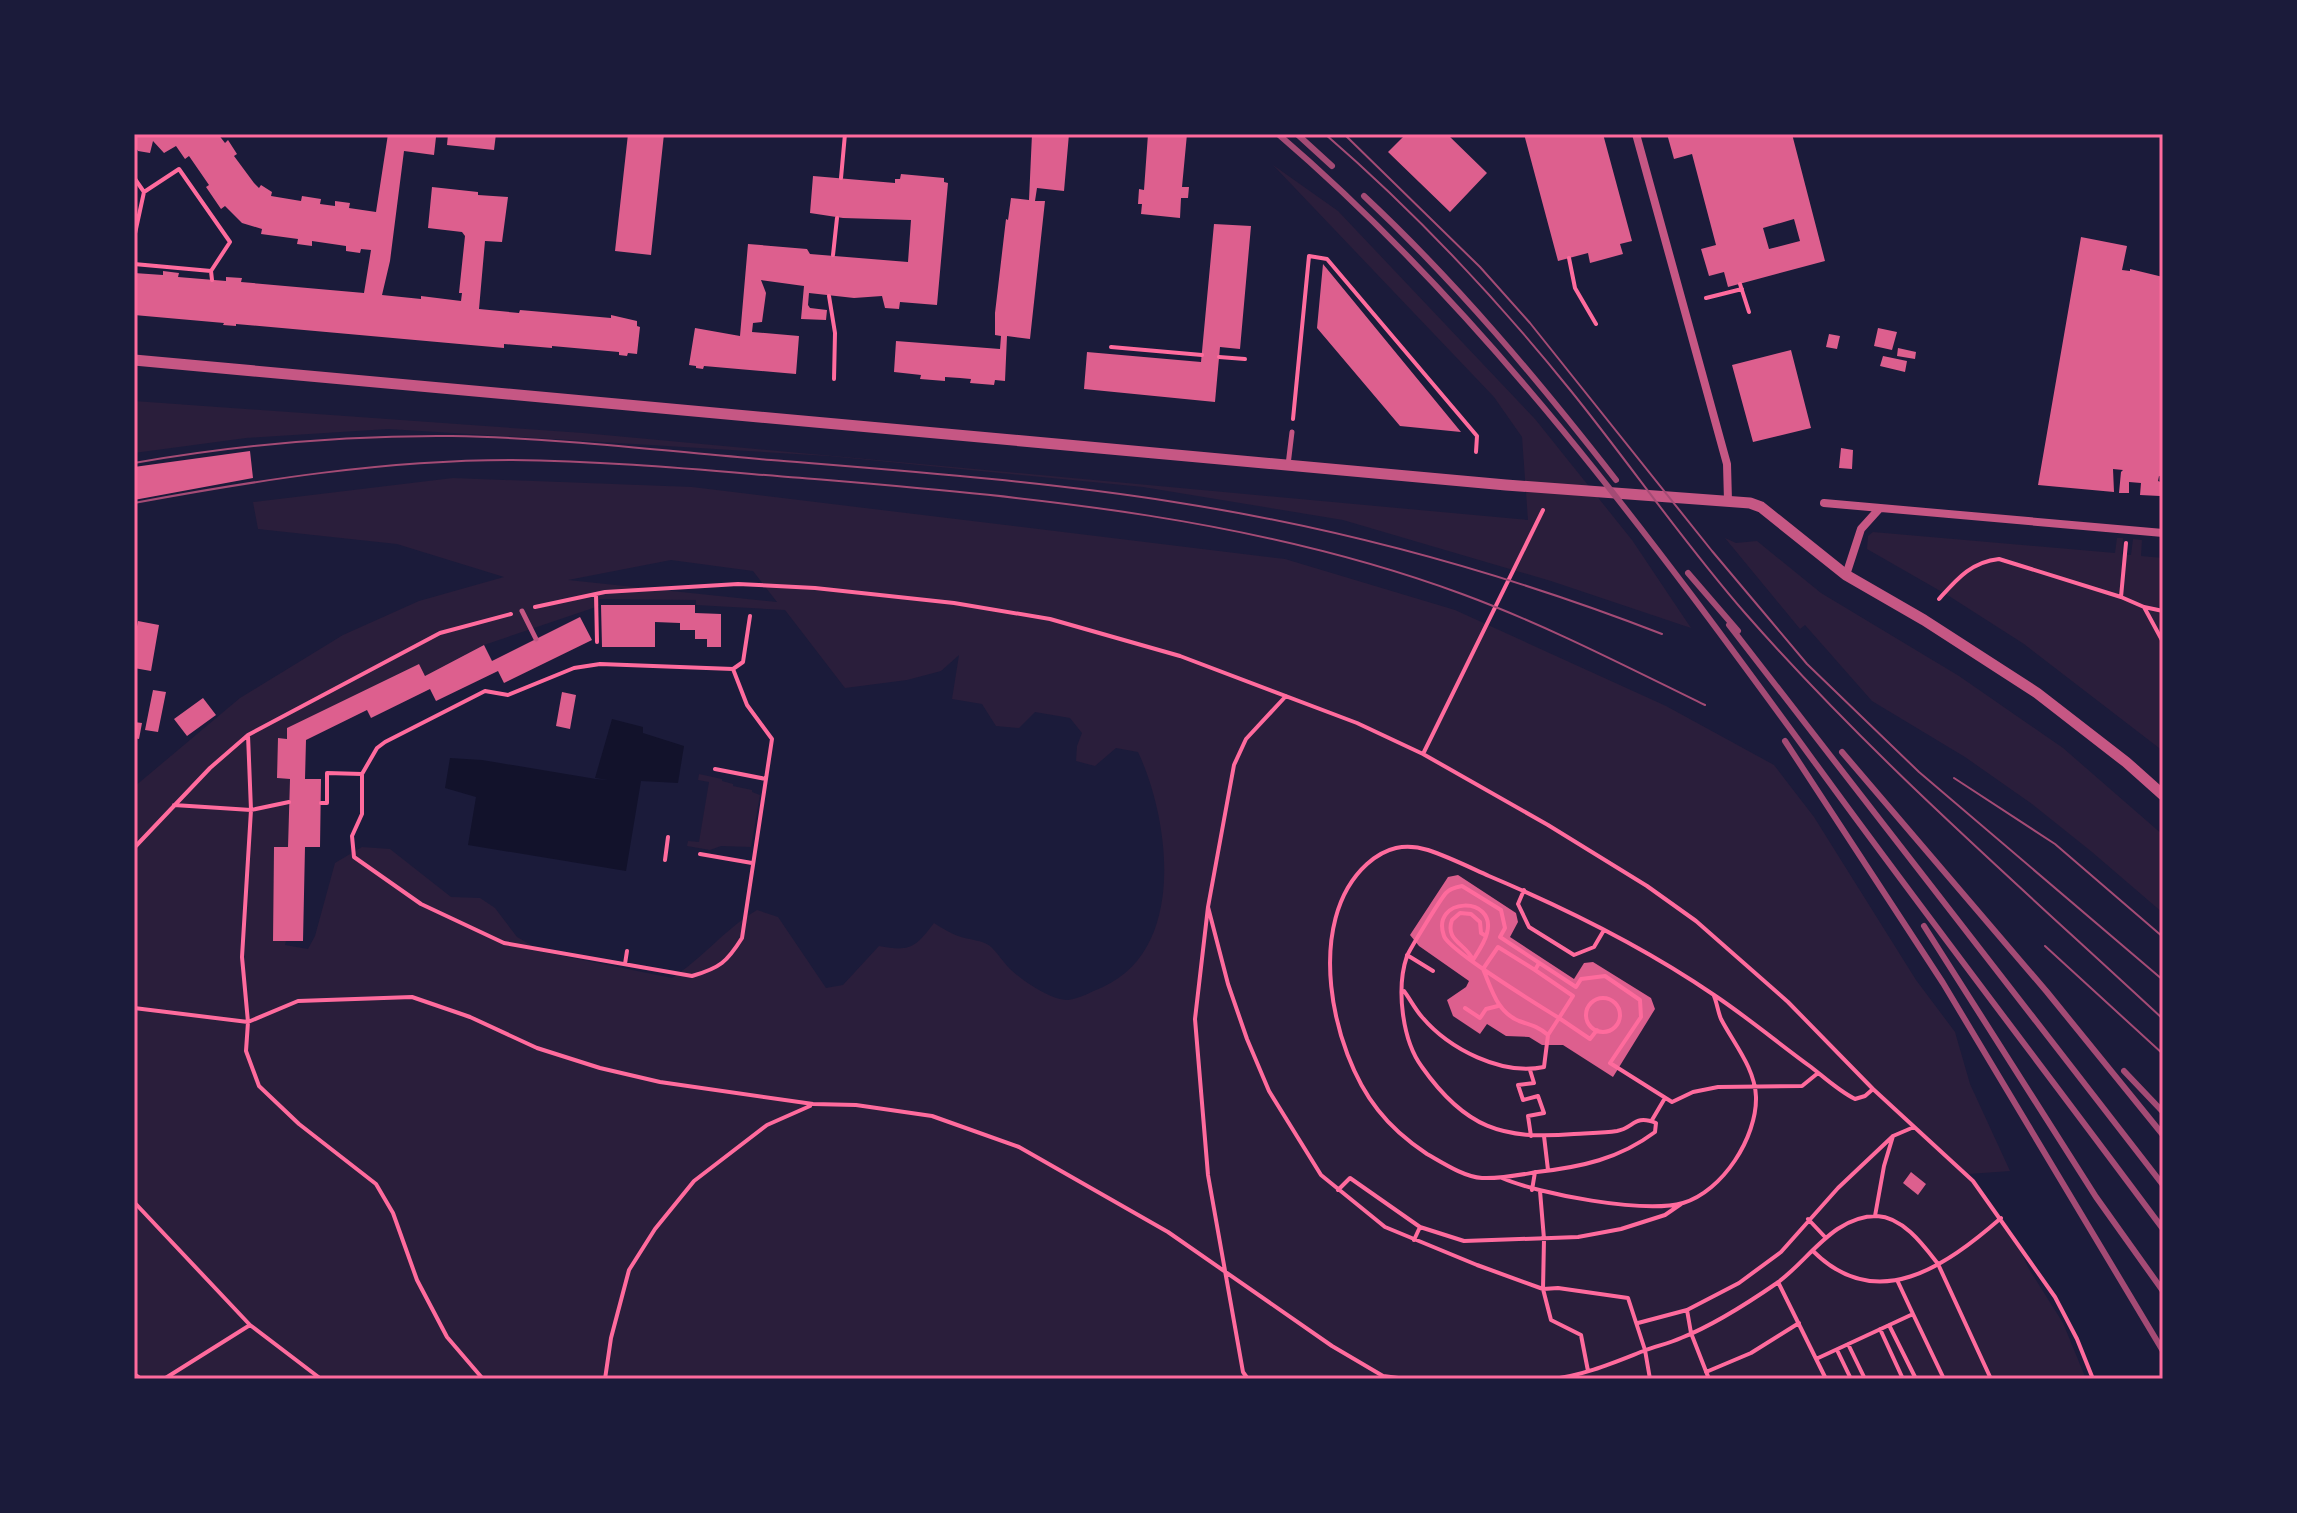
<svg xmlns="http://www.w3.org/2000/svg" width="2297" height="1513" viewBox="0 0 2297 1513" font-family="Literata,serif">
	<rect width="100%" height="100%" fill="#1b1b3a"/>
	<path fill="#2a1e3b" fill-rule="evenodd" d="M1273,165L1338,211L1535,419L1632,540L1691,628L1551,581L1343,520L1143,487L829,456L388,429L246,438L134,453V401L583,433L1528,520L1522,437L1494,397Z
		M453,478L692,487L1285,559L1455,610L1666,706L1774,765L1814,817L1916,980L1955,1032L1970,1084L2010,1171L1969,1174L2008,1225L2029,1269L2063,1323L2086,1379H134V787L240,698L343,635L419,601L504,577L397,544L258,529L253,502ZM671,560L753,571L777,602L568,580ZM599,599L696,600V605L785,610L845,688L907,680L941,671L959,655L952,699L982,704L996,726L1019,728L1035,712L1070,718L1082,733L1077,746L1076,761L1095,766L1116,748L1138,752C1170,820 1187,949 1103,987C1093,991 1079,999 1068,1000C1052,1001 1021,980 1010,969C1003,962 997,952 990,946C982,940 970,940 961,937C951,934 942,928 934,923C915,948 910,952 879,946L843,985L826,988L778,917L757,910C725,929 703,958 672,978L543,952L517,937L495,908L480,898L451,897L390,849L362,847L335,863L315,936L308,949L285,945L286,941H273L274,847H288L290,779L277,778L279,738L287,739L288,728L419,664L425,676L484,645L599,606Z
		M1873,532L2115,553L2117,538H2123L2122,554L2131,555L2133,539L2142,540L2141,556L2163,558V751L2024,644L1949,596L1867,549L1868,536Z
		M1725,538L1736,543L1757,541L1821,593L1959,676L2063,748L2163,835V913L2092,852L2032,804L1965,757L1872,701L1805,625L1800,629Z
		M699,774L722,779V781L733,784V786L752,790V792L760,795L751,847L721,846L710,850L687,846L688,841L699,842L709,782L698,780Z"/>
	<path fill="#12122b" d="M612,719L643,727V733L684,746L678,783L641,781L626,871L468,845L476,797L445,788L450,758L482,760L596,779L609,780L595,778Z"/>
	<path fill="#dd5f8e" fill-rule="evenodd" d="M134,134H218L225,143L228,140L237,154L234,156L254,183L259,188L261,185L272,192L271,196L301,201L302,196L321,199L320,204L335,206V201L350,203L349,208L376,212L388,134L436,137L434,155L404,151L390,261L382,295L421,299V296L461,301L462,293H459L465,236L462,232L428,228L432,187L478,192V195L508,197L502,242L485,241L479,309L519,313L520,310L611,318V315L637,321V326L640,327L637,354L628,353L627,356L619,355V352L552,346V348L504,344V348L236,324V326L223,325L224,323L134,315V273L163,275V271L179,273L178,277L226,281V277L242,278L241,282L364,293L371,250L361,249L360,253L346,251V246L312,241V246L297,244L298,239L261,234L262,229L242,223L225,206L221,209L206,187L209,185L189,156L185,159L176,146L164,153L153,141L150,153L138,151L134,145Z
		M448,134H496L494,150L447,145Z
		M628,134H664L651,255L615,251Z
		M1032,134H1069L1064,191L1037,188L1035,201H1045L1030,339L1007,336L1005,381L995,380L994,385L970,383L971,379L960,378L945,377V381L920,379L921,375L894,372L896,341L1000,349L1001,336L995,335V313L1006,219L1008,220L1011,198L1029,200Z
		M1148,134H1187L1182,187H1189L1188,198H1181L1180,218L1141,214L1142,204H1138L1139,189L1144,190Z
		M1406,134H1447L1487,173L1450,212L1388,152Z
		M1524,134H1603L1632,241L1620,244L1623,254L1590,263L1588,253L1558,261Z
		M1667,134H1792L1825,261L1728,287L1724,272L1709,276L1701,249L1716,245L1692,154L1674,159ZM1794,219L1800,241L1769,249L1763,228Z
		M901,174L944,178V182L948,183L937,305L900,302L899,309L885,308L882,296L854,298L809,293L808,305L810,308L827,310L826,320L801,319L804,286L761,280L766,293L762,322L753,323L752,332L799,336L796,374L704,366L703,369L696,368V366L689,365L695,328L740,336L748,244L807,249L810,254L908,262L911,220L843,218L810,213L813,176L895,183V179H900Z
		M1214,224L1251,226L1240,349L1220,347L1215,402L1084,389L1087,352L1201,362Z
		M2081,237L2127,246L2122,270L2130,271V269L2163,277V477L2159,476L2158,481L2163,483V494L2160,496L2140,495L2141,483L2129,482V493H2119L2121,472L2123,470L2113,469L2114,492L2038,485Z
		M1323,264L1461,432L1400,426L1317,328Z
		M1878,328L1897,332L1892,350L1874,346Z
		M1829,334L1840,336L1837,349L1826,347Z
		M1898,348L1916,352L1915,359L1897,356Z
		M1791,350L1811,428L1753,442L1732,365Z
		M1883,356L1907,361L1905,372L1880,366Z
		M1841,448L1853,450L1852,469L1839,468Z
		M250,451L253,478L134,500V467Z
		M601,605H695V613L721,614V647H707V639H695V630H680V623L655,622V647H602Z
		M580,617L592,640L504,683L498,671L436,701L430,689L371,718L367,710L306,740L305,779H321L320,847H305L303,941H273L274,847H288L290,779L277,778L278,738L287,739V728L419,664L425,676L484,645L492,661Z
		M138,621L159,625L151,671L134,668V642Z
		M153,690L166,692L158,732L145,730Z
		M562,692L576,695L570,729L556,726Z
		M203,698L216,715L187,736L174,719Z
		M134,722L142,723L139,739L134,738Z
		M1458,875L1516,913L1518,922L1510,937L1574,979L1584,963L1593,962L1651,998L1655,1009L1613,1077L1563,1045H1542L1529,1037L1506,1036L1487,1024L1480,1034L1453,1016L1447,1000L1466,987L1469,981L1419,946L1410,935L1448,877Z
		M1911,1172L1926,1184L1918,1195L1903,1183Z"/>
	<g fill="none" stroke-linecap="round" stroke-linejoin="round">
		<path stroke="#ff6b9d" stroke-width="4" d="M841,178L845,134
			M144,192L179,169L230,242L211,271
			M134,238L144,192L135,179
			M833,255L837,218
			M1569,258L1575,288L1596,324
			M134,264L211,271L212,280
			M1740,284L1749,312
			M829,296L835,333L834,379
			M1706,298L1742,289
			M1111,347L1202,355
			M1219,357L1245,359
			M1293,419L1309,256L1327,259L1477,436L1476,452
			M596,594L597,642
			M2121,597L2144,607L2163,642
			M1939,599C1957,579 1971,562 1999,559L2121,597L2126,543
			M535,607L605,592L738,584L815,588L954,603L1050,619L1180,656L1357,723L1423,754L1548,825L1647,886L1696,921L1788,1002L1873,1089L1973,1181L2055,1297L2077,1339L2093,1379
			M2144,607L2163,611
			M733,669L743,662L750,616
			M248,735L251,810L289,802
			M1423,754L1543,510
			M715,769L766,779
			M321,803H327V773L362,774L377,748L385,742L485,691L508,695L574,668L600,664L733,669L747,705L772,739L742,938C727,962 720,968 692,976L504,943L421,904L354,857L352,836L362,814V774
			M174,805L251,810L242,957L248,1022L246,1051L259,1086L299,1124L376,1184L393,1213L417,1280L447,1337L483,1379
			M134,848L210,768L248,735L440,633L511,614
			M700,854L752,863
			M665,860L668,837
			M1524,890L1518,904L1529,927L1574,955L1594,947L1604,930
			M1208,907L1228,984L1247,1039L1269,1091L1321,1175L1385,1227L1477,1265L1543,1289L1558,1288L1628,1298L1645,1350L1650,1379
			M1407,955L1433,971
			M1472,958C1464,943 1445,940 1452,920L1460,913L1471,914L1480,922L1481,933L1486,936
			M1473,960C1478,952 1485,942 1487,933C1497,895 1430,897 1444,936C1449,951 1540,1006 1559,1018L1548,1035
			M625,964L627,951
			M1535,970L1573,996L1559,1018L1590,1039L1597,1030
			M1404,991C1410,999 1415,1009 1422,1017C1449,1049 1502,1076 1544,1067L1548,1035C1539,1027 1531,1025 1519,1021C1497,1012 1492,990 1483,969L1498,947L1535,970L1539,963
			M1586 1015a17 17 0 1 1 34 0a17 17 0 1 1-34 0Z
			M134,1008L248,1022L298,1001L412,997L470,1017L537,1048L600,1068L660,1082L813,1104L856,1105L932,1116L1019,1147L1168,1232L1332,1346L1383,1376L1406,1379
			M1465,1008L1480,1018L1486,1009L1498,1006
			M1530,1070L1534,1083L1518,1085L1523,1100L1538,1096L1544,1113L1528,1116L1531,1136
			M1818,1073L1802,1086L1718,1087L1693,1092L1672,1102L1610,1063L1641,1017L1640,1000L1605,976L1581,979L1576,987L1500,937L1505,928L1501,910L1462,886C1457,887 1449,889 1446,893C1441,898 1410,949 1407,956C1396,988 1402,1040 1422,1067C1465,1128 1502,1140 1574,1134C1588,1133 1603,1133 1617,1131C1634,1128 1634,1114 1656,1123L1655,1132C1619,1159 1581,1167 1537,1172C1519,1175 1500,1179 1482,1178C1464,1177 1443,1163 1427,1154C1409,1142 1392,1128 1378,1110C1331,1051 1304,921 1367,864C1386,847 1405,843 1428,850C1449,857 1469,867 1489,876C1567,909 1644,947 1714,995C1747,1017 1778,1043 1811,1067C1825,1078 1839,1091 1855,1099L1865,1096L1873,1089
			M1652,1120L1665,1098
			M1544,1136L1548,1170
			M1502,1178C1539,1194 1644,1214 1683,1203C1723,1191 1757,1137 1756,1097C1755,1068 1734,1044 1721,1019C1718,1012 1717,1003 1714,996
			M1338,1190L1350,1178L1420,1227L1464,1241L1578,1237L1621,1229L1665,1215L1681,1204
			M1532,1190L1535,1172
			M1540,1191L1544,1239L1543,1289L1551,1320L1581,1335L1588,1371
			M134,1202L250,1325L321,1379
			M1875,1216L1884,1166L1893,1136
			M1808,1219L1825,1237
			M1414,1240L1420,1227
			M1813,1251C1877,1315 1946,1266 2001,1218
			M1778,1282L1826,1379
			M1687,1310L1691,1333L1709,1379
			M1913,1314L1944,1379
			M1638,1323L1687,1310L1739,1283L1781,1252L1838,1188L1893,1136L1914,1127
			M1889,1325L1916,1379
			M1880,1329L1903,1379
			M1848,1344L1865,1379
			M1837,1350L1851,1379
			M1816,1359L1913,1314L1898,1282
			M1706,1372L1751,1353L1799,1323
			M134,1374L141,1379
			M164,1379L250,1325
			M605,1379L611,1338L629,1270L655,1229L694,1181L767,1125L810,1106
			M1248,1379L1243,1372L1208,1175L1195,1019L1208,907L1234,765L1246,739L1286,696
			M1552,1379C1586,1375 1615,1362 1646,1350C1657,1346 1670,1343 1681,1338C1714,1325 1748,1303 1777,1283C1809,1260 1833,1216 1877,1216C1903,1217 1924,1246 1938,1264L1991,1379"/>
		<path stroke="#c65784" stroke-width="5" d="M1288,465L1292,432
			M522,611L536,639"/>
		<path stroke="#c65784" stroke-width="8" d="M1636,134L1727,464L1728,501
			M1824,503L2163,533
			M1846,575L1861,529L1879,509"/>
		<path stroke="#c65784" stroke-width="11" d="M134,360L1506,485L1750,503L1761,507L1846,575L1924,620L2037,693L2126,762L2163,795"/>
		<path stroke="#a44b75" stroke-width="2" d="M1325,134C1414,211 1497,299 1571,391C1630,464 1683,542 1745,613C1873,759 2021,887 2163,1019
			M1344,134L1480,267L1530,323L1712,551L1807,664L1919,772L2163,980
			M134,463C238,445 346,435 452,436C559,438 665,451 771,460C905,471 1041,481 1174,502C1341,528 1505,573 1662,634
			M134,503C258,480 385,460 512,460C617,461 722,472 827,480C1041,498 1259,519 1462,594C1546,625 1625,666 1705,705
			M1954,778L2055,844L2163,937
			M2045,946L2163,1054"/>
		<path stroke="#a44b75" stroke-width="6" d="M1278,134C1495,320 1664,556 1832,786C1941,935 2053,1081 2163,1229
			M1297,134L1332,166
			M1364,196C1457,283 1538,380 1616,480
			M1688,573L1738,631
			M1729,625L2163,1185
			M1785,741L1943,983L2163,1351
			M1842,752L2047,992L2163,1135
			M1924,926L2096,1197L2163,1291
			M2124,1071L2163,1112"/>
	</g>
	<rect width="2297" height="1513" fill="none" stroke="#1b1b3a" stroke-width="272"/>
	<rect x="136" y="136" width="2025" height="1241" fill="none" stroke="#ff6b9d" stroke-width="3"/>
</svg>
